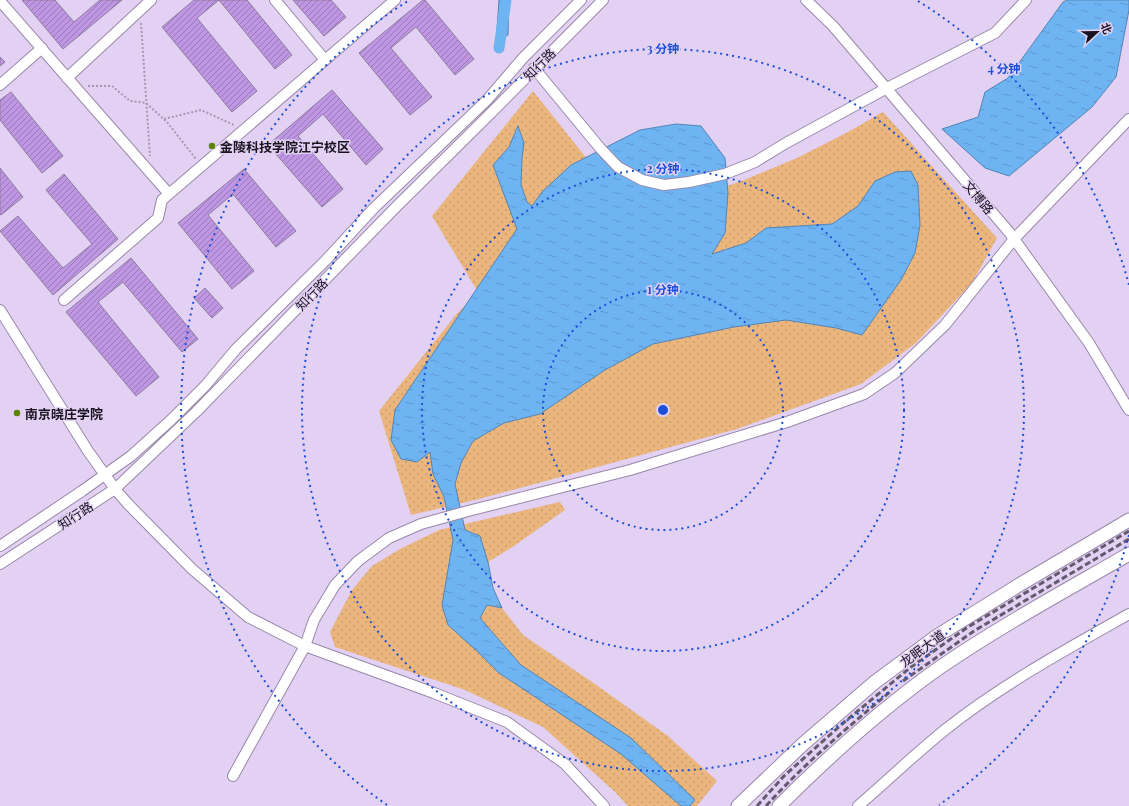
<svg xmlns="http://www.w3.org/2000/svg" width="1129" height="806" viewBox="0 0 1129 806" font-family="'Playfair Display','Noto Sans SC',serif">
	<defs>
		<pattern id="grass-dots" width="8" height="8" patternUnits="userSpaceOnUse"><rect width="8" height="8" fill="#eab67e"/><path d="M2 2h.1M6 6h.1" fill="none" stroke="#c89c6c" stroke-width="1.8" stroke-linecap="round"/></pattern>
		<pattern id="water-ripples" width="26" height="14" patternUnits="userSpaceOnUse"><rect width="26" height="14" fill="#6eb4f3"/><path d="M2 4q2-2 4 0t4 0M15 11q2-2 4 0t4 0" fill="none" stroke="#5f9ad0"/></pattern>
		<pattern id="building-hatch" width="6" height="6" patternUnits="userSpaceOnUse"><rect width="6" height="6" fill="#be96e3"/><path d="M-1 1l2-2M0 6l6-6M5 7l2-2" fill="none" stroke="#9a79b7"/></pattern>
	</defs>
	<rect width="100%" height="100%" fill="#e3d1f4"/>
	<path fill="url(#grass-dots)" d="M533,91L612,190L696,197L744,180L797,158L848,132L883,112L997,238L972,283L916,343L861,384L737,429L479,499L411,515L379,411L455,316L478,292L432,216Z
		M560,502L565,510L511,548L488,562L493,588L502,608L523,635L592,682L668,736L717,781L697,806H628L615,792L543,727L465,690L335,647L330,632L352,590L372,566L400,549L439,530Z"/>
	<path fill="url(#water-ripples)" stroke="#5484b3" d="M499,0H509L508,35L496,43Z
		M1067,0H1129V10L1116,77L1092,107L1009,176L985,168L942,129L978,117L985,92L1008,78L1063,2Z
		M676,124L701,126L725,158L728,193L725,233L712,254L746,243L766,228L832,224L858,206L875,181L895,172L911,171L918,185L920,225L915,253L901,280L862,335L836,328L786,320L734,327L653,344L605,370L540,414L504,423L473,441L461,463L455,484L465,530L480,536L488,562L493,588L502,608L487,605L480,618L521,665L631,738L695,800L690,806H681L621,754L499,673L478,652L448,625L442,605L453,540L444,497L433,474L430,452L417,462L401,459L391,440L395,410L517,229L493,165L509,147L518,126L524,143L522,158L521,185L527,202L532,206L542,192L571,165L640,130Z"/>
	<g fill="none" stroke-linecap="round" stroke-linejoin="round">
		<path stroke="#6eb4f3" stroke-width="11" d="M499,48L506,0"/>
	</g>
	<path fill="url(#building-hatch)" stroke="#8c7c9c" d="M22,0H55L74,22L100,0H122L63,49Z
		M194,0H247L292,55L275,69L219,0L197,18L257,91L232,112L162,27Z
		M293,0H331L346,17L324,36Z
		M423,0H425L474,59L455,75L416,27L391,48L432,97L410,115L359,53Z
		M0,57L5,62L0,66Z
		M332,90L383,149L366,165L323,114L298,136L343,189L322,207L268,145Z
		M11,92L63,156L42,173L0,120V100Z
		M0,168L23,197L1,215L0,214Z
		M244,169L296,231L276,247L233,194L208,215L254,271L232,289L178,223Z
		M64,174L118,239L53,295L0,231L18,216L63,268L92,244L46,190Z
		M131,258L198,339L182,352L123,282L98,302L159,377L136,396L66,312Z
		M205,288L223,308L212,318L194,298Z"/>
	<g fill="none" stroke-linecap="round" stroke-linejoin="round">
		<defs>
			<path id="minor" d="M275,0L325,60
				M806,0L833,26L1009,232L1089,343L1129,410
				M0,1L169,194L395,0
				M534,68L600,148L618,167L642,180L664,185L689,182L725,174L755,162L786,143L887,88L995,33L1026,0
				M67,78L151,0
				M0,85L42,48
				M64,300L158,218L162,200L169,194
				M0,310L88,451L115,489L128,504L192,569L248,617L305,646L434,693L507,722L565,764L604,806
				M0,546L82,491L131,456L171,420L205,386L236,349L326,260L373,209L487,100L523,58L581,0
				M0,564L115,489L196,412L395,208L491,113L603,0
				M233,776L305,646L314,620L335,585L358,561L389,538L421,524L468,511L630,470L787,422L864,394L895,373L945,325L1014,239L1129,119
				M858,806C887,781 915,754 946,729C1001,685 1067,649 1129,614"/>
			<path id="major" d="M738,806L803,744L875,682L937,636L1019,585L1129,520
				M779,806C829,756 881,709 939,668C1000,626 1065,591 1129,554"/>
		</defs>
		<use href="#minor" stroke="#9888a9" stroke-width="12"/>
		<use href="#major" stroke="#9888a9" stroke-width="15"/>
		<path stroke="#a597b3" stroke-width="2" stroke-dasharray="2 2" stroke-linecap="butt" d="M141,23L150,156
			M88,86H112L130,101L146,103L167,122L196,159
			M164,119L201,110L234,125"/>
		<use href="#minor" stroke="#fff" stroke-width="10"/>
		<use href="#major" stroke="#fff" stroke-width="13"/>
		<path stroke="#645a6e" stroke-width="3" stroke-dasharray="6 3" stroke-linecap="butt" d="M903,681L974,631L1129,539
			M757,806L784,776L842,724L911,667L968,627L1129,531
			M766,806C804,764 847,728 891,691"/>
	</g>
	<g fill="none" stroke="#1d4ed8" stroke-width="2" stroke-dasharray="2 4">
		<circle cx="663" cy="410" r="120"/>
		<circle cx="663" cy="410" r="241"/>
		<circle cx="663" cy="410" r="361"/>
		<path d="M1129 535A482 482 0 0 1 939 805M387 805A482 482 0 0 1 408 1M918 1A482 482 0 0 1 1129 285"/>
	</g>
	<g fill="#5c8304" stroke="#e3d1f4" stroke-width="1.5">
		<circle cx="212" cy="146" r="4"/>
		<circle cx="17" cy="413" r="4"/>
	</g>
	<g text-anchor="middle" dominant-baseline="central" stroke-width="3" stroke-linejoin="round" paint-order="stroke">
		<g font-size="13" fill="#19131f" stroke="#e3d1f4">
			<text transform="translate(539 64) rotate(-45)">知行路</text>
			<text transform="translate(979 197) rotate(50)">文博路</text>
			<text transform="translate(311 294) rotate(-46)">知行路</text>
			<text transform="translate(75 515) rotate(-33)">知行路</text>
			<text transform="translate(922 648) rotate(-36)">龙眠大道</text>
		</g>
		<g font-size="13" font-weight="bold" fill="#19131f" stroke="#e3d1f4" text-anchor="start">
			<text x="220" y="146">金陵科技学院江宁校区</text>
			<text x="25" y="413">南京晓庄学院</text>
		</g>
	</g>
	<circle cx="663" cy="410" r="6" fill="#1d4ed8" stroke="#e3d1f4" stroke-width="2"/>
	<g font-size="12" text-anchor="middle" font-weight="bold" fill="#1d4ed8" stroke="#e3d1f4" stroke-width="3" stroke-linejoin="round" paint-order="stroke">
		<text x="663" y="53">3 分钟</text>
		<text x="1004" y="73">4 分钟</text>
		<text x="663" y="173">2 分钟</text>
		<text x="663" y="294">1 分钟</text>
	</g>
	<g transform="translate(1097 32) rotate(68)" stroke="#e3d1f4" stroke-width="3" paint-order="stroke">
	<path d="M0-3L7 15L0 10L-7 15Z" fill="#19131f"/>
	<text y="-6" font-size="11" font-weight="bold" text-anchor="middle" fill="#19131f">北</text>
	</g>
</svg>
